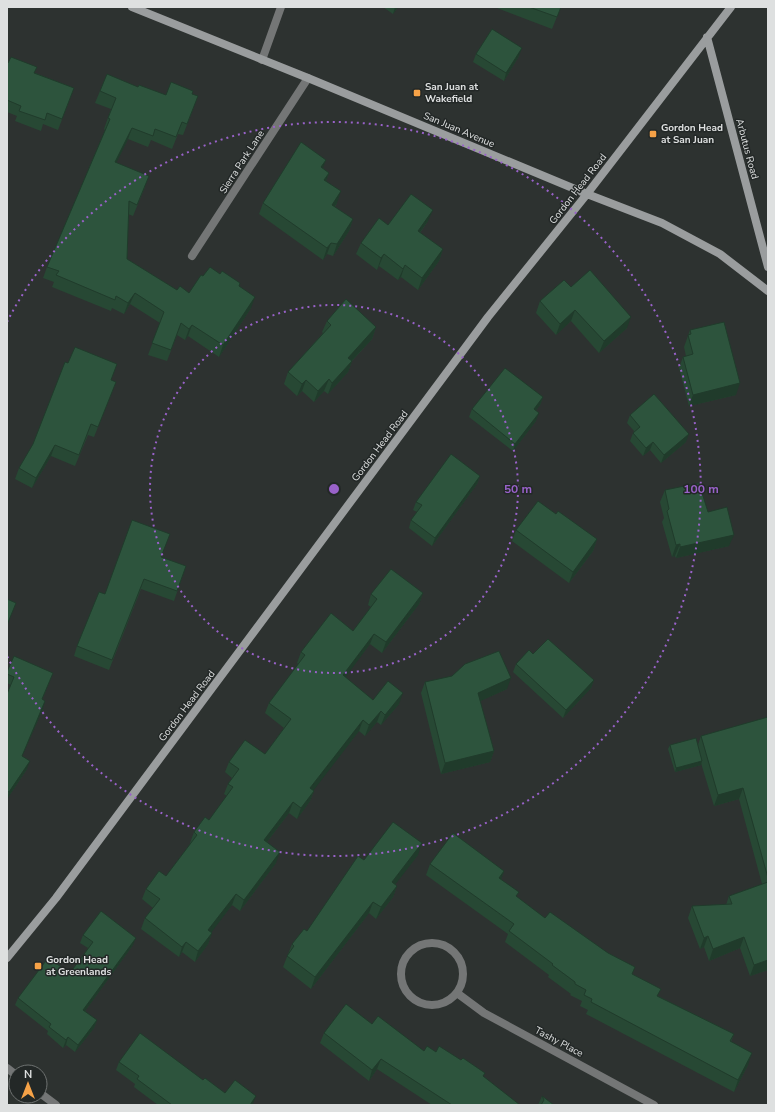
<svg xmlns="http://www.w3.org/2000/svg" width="775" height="1112" viewBox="0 0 775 1112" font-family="'Nunito Sans',sans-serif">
	<rect width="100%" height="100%" fill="#2d3230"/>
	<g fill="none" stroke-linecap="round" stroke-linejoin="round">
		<path stroke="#747676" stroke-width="8" d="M262,60L281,7
			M192,256L308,78
			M401 974a31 31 0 1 1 62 0a31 31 0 1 1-62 0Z
			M457,993L484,1013L654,1105
			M7,1068L16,1075
			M40,1093L56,1105"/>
		<path stroke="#9a9d9e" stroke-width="8" d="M132,7L308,78L587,194L662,223L720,254L768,291
			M707,37L768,267
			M7,958L56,898L488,317L587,194L731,7"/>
	</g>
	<path fill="#274834" d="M383,7H398L393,14Z
		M497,7H561L552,29L497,8Z
		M476,54L519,56L504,81L473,62Z
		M7,62L74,88L58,130L43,124L41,131L15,121L17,116L7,112Z
		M138,87L166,95L192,94L194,107L183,135L178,134L172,149L151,140L148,147L128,139L116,163L145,187L133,216L128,214L127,259L177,290L189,293L203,276L239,286L251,308L219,357L188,336L185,340L177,335L167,361L148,355L160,323L130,304L124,314L112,308L111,311L52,287L54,282L43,278L47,267L105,130L104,129L111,109L95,103L100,91Z
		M323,168L329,173L326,181L337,203L335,207L353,219L349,231L333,256L327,254L323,260L259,214L263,203Z
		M428,221L420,233L443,249L439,261L418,290L401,277L398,280L379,266L377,270L356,254L361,243L388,225Z
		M571,287L627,328L599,353L571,321L556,335L536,313L540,301Z
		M327,321L376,327L372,339L352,361L348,372L328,394L324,391L314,402L302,391L297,396L284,384L288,372L323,333L322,332Z
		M690,330L736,395L689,406L679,368L683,357L686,356L684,347Z
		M111,380L116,382L94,437L88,435L75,466L51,456L32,488L15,479L19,468Z
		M543,397L540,405L536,410V421L513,451L469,417L472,409Z
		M630,415L686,442L661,463L650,450L643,456L630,441L633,433L634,431L627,423Z
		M480,476L477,484L432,546L409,528L411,520L417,512L413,510L416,502Z
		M665,490L708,512L729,546L676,558L675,556L672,557L662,522L664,518L660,502Z
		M556,514L597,539L593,551L569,583L512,541L516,530Z
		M161,557L186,566L174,601L141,589L109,670L74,656L77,646L105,594Z
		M423,593L419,604L382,653L370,644L345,677L373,700L399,704L381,725L377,722L365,736L359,731L313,790L314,791L310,801L297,819L289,813L267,842L276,863L240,911L232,905L211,932L212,933L208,944L195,962L182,952L179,957L141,929L145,918L153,908L142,899L146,889L166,876L191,843H190L194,832L209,820L227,796L224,794L228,784L232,778L225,772L229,762L265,754L284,728L265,713L269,703L299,664L297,663L301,652L353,631L371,607L368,605L371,594Z
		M533,654L594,680L591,688L563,718L513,672L516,664Z
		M7,672L53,673L42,700L43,709L22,756L27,769L7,799V694L11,685L7,683Z
		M425,682L507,689L480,701L494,751L490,762L441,774L421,693Z
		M768,717V970L750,976L740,948L709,961L704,947L700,949L688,918L692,906L726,905L729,896L762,884L739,799L714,806L701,763V765L675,772L668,749L670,745H698L701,736Z
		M418,855L395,884L397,886L393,897L376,919L369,913L311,989L283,967L292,944L307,931L364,860Z
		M430,864L504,871L501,879L517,897L545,918L608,953L635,967L632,974L658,996L734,1034L731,1042L748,1065L734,1092L586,1014L588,1010L580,1006L582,1001L570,995L571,994L548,977L549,975L505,942L508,934L426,875Z
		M83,935L133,945L85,1011L97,1020L94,1028L75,1052L66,1045L63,1048L47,1034L48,1031L15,1005L18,998L70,973L88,948L80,943Z
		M372,1024L424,1051L436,1052L483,1077L520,1105H432L377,1069L369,1081L320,1043L324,1033Z
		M119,1062L203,1080L225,1093L253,1104V1105H158L134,1087L135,1084L116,1070Z
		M542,1096L554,1105H538Z"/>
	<path fill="#203b2b" d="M395,7H398L393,14Z
		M522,48L519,56L504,81L506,73Z
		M132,128L128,139L111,174L115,162Z
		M326,160L322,171L321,167Z
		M329,173L325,184L324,180Z
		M341,191L337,203L328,216L332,205Z
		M433,210L428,221L413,242L418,231Z
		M353,219L349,231L333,256L337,244Z
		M331,243L327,254L323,260L327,248Z
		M443,249L439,261L418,290L422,278Z
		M384,254L379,266L377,270L381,258Z
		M405,265L401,277L398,280L403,269Z
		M135,293L130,304L124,314L128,303Z
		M255,297L251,308L219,357L223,345Z
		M575,310L571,321L556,335L560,324Z
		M631,317L627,328L599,353L604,341Z
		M192,325L188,336L185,340L189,329Z
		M376,327L372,339L344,369L348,358Z
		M352,361L348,372L328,394L332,383Z
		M329,379L324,391L314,402L318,391Z
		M306,380L302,391L297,396L302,384Z
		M740,383L736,395L689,406L693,395Z
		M543,397L540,405L531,417L534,409Z
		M539,413L536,421L513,451L515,444Z
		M689,434L686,442L661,463L664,455Z
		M653,442L650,450L643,456L646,448Z
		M55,445L51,456L32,488L36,478Z
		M480,476L477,484L432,546L435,538Z
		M734,535L729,546L676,558L680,547Z
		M597,539L593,551L569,583L573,572Z
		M680,544L675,556L672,557L676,545Z
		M423,593L419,604L382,653L386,642Z
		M374,634L370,644L339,686L343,675Z
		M511,678L507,689L474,704L478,693Z
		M594,680L591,688L563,718L566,710Z
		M403,693L399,704L381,725L385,715Z
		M45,701L43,709L19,763L22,756Z
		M381,711L377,722L365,736L369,725Z
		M363,720L359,731L307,799L310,788Z
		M494,751L490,762L441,774L445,763Z
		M30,761L27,769L7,799L9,792Z
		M702,761L701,765L675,772L676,768Z
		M743,788L739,799L714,806L718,795Z
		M314,791L310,801L297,819L301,808Z
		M293,802L289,813L260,851L264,840Z
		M422,843L418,855L388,894L392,882Z
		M280,852L276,863L240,911L244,900Z
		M504,871L500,883L499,878Z
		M397,886L393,897L376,919L381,907Z
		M236,894L232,905L205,941L208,930Z
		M373,902L369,913L311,989L315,977Z
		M212,933L208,944L195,962L198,951Z
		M708,936L704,947L700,949L704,938Z
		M744,937L740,948L709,961L713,949Z
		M136,938L133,945L80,1018L83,1010Z
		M186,942L182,952L179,957L182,947Z
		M768,960V970L750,976L754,965Z
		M97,1020L94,1028L75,1052L78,1045Z
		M68,1037L66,1045L63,1048L66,1040Z
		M752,1053L748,1065L734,1092L738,1080Z
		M381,1059L377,1069L369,1081L372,1070Z
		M256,1096L253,1104V1105H250Z"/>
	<path fill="#2d543d" stroke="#203b2b" d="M529,7H561L557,17Z
		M492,29L522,48L506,73L476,54Z
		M11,57L37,67L34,73L74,88L62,119L47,113L45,120L19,111L21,106L7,100V62L8,63Z
		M107,74L138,87L139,85L166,95L171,82L193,91L192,94L198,96L187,124L182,122L176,137L155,129L153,136L132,128L115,162L149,176L137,205L129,201L127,259L177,290L180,286L189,293L201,275L203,276L210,267L220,274L222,271L240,283L239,286L255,297L223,345L192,325L189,329L181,323L171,350L152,343L164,312L135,293L128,303L116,296L115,300L56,275L59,271L47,267L110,119L108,118L116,98L100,91Z
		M301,142L326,160L321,167L329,173L324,180L341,191L332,205L353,219L337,244L331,243L327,248L263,203Z
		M411,194L433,210L418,231L443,249L422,278L405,265L403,269L384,254L381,258L361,243L379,218L388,225Z
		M590,270L631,317L604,341L575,310L560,324L540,301L564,280L571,287Z
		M346,299L376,327L348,358L352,361L332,383L329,379L318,391L306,380L302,384L288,372L331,325L327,321Z
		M724,322L740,383L693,395L683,357L693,354L688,335L691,334L690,330Z
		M75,347L117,364L111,380L116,382L98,427L91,424L79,455L55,445L36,478L19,468L33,444L65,362L68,363Z
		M505,368L543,397L534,409L539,413L515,444L472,409Z
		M654,394L689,434L664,455L653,442L646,448L633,433L640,427L630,415Z
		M451,454L480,476L435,538L411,520L422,505L416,502Z
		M699,483L708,512L727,507L734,535L680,547V544L676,545L667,511L669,509L665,490Z
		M538,501L556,514L558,511L597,539L573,572L516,530Z
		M132,520L170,534L161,557L186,566L177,591L144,579L112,660L77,646L99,592L105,594Z
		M391,569L423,593L386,642L374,634L343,675L373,700L388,681L403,693L385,715L381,711L369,725L363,720L310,788L314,791L301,808L293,802L264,840L280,852L244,900L236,894L208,930L212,933L198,951L186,942L182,947L145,918L160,899L146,889L159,871L166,876L197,835L194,832L205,817L209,820L233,787L228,784L239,769L229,762L245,740L265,754L291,719L269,703L305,655L301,652L331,613L353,631L377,599L371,594Z
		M7,599L16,603L7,625Z
		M548,639L594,680L566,710L516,664L529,650L533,654Z
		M499,651L511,678L478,693L494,751L445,763L425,682L452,676L465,664Z
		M14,656L53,673L42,699L45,701L22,756L30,761L9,792L7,791V694L14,677L7,674V672Z
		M768,717V878L743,788L718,795L701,736Z
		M696,738L702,761L676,768L670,745Z
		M393,822L422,843L392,882L397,886L381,907L373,902L315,977L287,956L294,946L292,944L304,929L307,931L358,856L364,860Z
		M453,833L504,871L499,878L519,892L516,896L545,918L550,912L608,953L635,967L632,974L661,989L657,996L734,1034L730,1041L752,1053L738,1080L591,1002L592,999L584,995L586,990L575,984V982L552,965L553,964L509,931L514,924L430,864Z
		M768,882V960L754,965L744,937L713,949L708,936L704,938L692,906L732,904L729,896Z
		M101,911L136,938L83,1010L97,1020L78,1045L68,1037L66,1040L49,1027L51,1024L18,998L48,958L70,973L93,942L83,935Z
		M346,1004L372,1024L378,1016L424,1051L427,1046L436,1052L439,1046L461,1060L463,1058L485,1073L483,1076L520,1105H452L381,1059L372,1070L324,1033Z
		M140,1033L203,1080L205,1078L225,1093L235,1080L256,1096L250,1105H172L137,1079L139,1076L119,1062Z
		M542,1096L554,1105H541L544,1100Z"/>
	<g fill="none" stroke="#9962c9" stroke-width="2" stroke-dasharray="2 4">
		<circle cx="334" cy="489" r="184"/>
		<path d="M7 322A367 367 0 1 1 7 656"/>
	</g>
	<g fill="#f6a247" stroke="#232827" stroke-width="1.5">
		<rect x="413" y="89" width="8" height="8" rx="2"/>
		<rect x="649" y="130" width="8" height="8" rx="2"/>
		<rect x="34" y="962" width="8" height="8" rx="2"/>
	</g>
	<g text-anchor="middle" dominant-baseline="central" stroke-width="3" stroke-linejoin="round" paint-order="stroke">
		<g font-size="10" font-weight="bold" fill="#dee0e0" stroke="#232827" text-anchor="start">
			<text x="425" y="87">San Juan at<tspan x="425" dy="12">Wakefield</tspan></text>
			<text x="661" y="128">Gordon Head<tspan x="661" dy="12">at San Juan</tspan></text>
			<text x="46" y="960">Gordon Head<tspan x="46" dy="12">at Greenlands</tspan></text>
		</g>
		<g font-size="10" fill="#dee0e0" stroke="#232827">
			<text transform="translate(459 130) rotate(23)">San Juan Avenue</text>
			<text transform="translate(747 149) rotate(75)">Arbutus Road</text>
			<text transform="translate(242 162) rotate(-57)">Sierra Park Lane</text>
			<text transform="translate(578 189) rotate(-52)">Gordon Head Road</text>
			<text transform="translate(380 446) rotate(-53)">Gordon Head Road</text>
			<text transform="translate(187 706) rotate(-53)">Gordon Head Road</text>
			<text transform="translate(559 1042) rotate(28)">Tashy Place</text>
		</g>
	</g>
	<circle cx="334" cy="489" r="6" fill="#9962c9" stroke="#232827" stroke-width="2"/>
	<g font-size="12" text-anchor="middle" font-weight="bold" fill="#9962c9" stroke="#232827" stroke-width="3" stroke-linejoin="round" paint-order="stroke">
		<text x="518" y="493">50 m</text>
		<text x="701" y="493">100 m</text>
	</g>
	<rect width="775" height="1112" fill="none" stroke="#dee0e0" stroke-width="16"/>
	<g transform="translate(28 1084)"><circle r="19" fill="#232827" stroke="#6e7271"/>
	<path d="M0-3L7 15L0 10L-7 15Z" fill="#f6a247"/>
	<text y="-6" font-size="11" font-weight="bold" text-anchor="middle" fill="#dee0e0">N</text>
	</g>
</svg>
